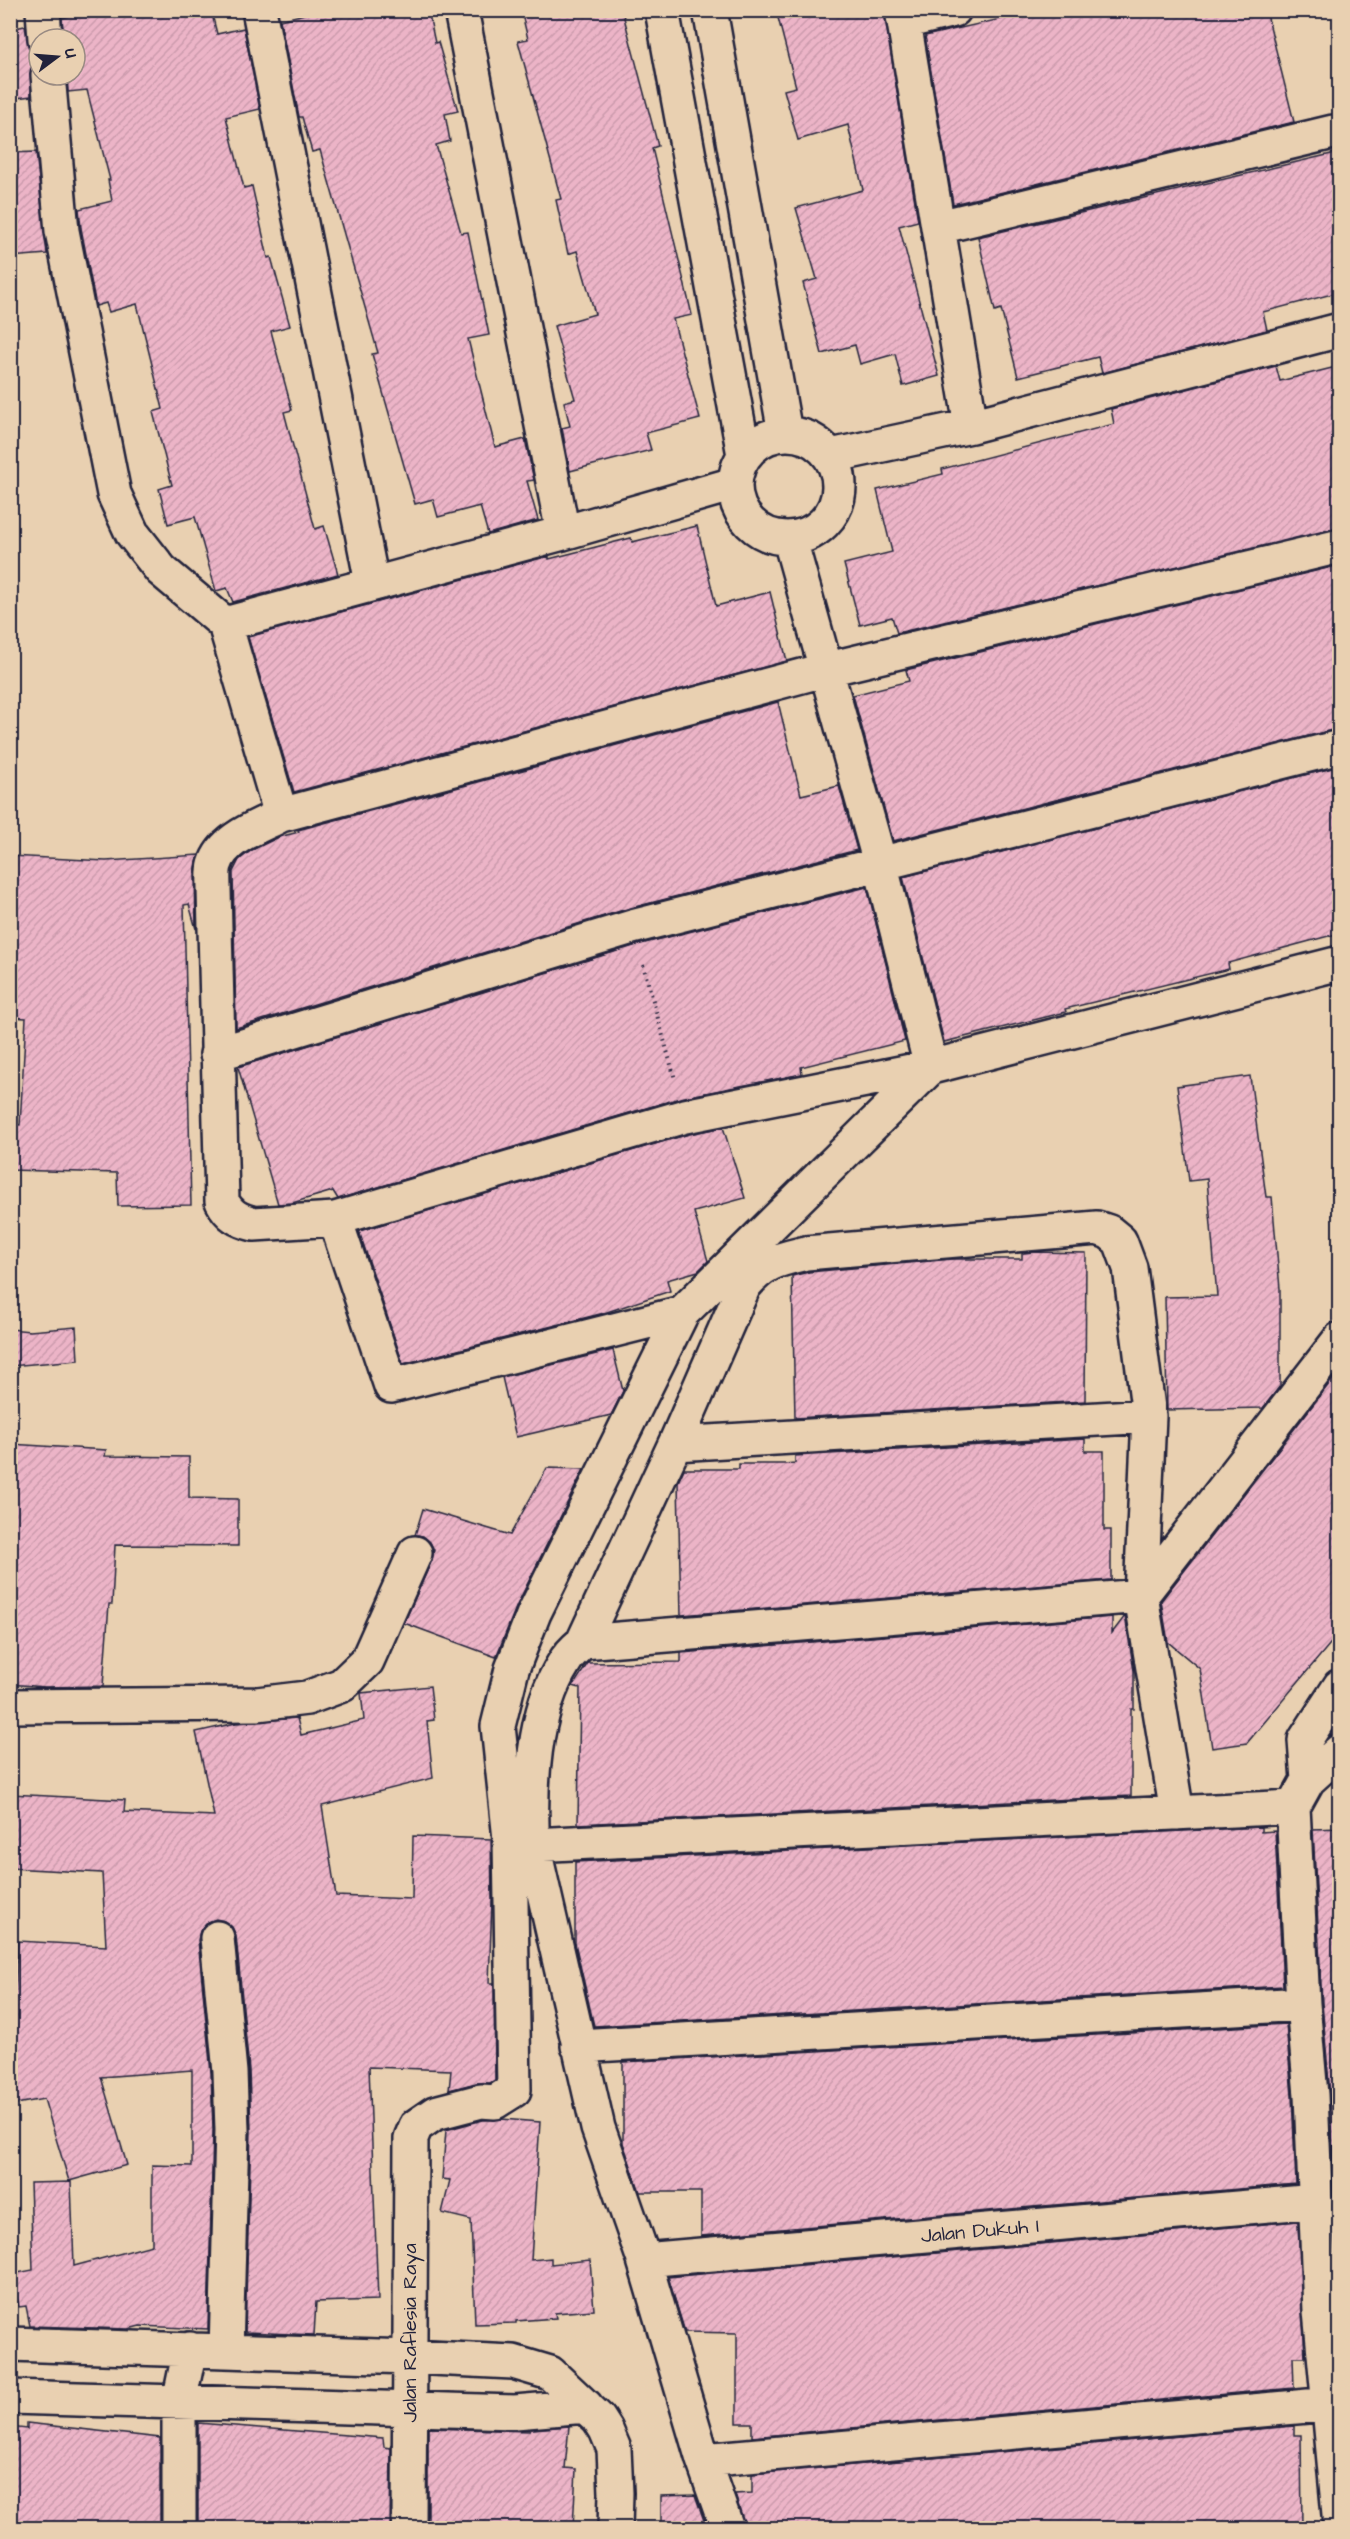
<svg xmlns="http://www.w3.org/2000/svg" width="1350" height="2539" viewBox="0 0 1350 2539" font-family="'Architects Daughter',sans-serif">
	<defs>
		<pattern id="building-hatch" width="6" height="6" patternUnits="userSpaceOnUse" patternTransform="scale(1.5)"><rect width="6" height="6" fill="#ecb4c7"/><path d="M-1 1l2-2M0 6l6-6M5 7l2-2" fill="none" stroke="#ca9aac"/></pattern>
	</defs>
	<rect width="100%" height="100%" fill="#e9d0b1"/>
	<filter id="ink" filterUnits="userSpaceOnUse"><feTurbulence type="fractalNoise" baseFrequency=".0167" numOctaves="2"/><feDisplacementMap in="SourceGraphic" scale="12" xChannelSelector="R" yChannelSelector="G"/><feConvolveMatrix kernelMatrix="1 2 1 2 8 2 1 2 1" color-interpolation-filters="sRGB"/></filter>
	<g filter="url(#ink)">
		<path fill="url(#building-hatch)" stroke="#22223b" stroke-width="1.5" d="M95,10H211L217,34L244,28L260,109L226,117L244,188L252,186L268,258L271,257L290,326L271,331L292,410L284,412L315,529L324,526L338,574L233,602L227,588L216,591L195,517L168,524L159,489L172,485L153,412L163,409L137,304L109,312L106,303L96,306L81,228L79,209L112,201L108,180H110L87,90L68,92L67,75H75V39H64L62,18Z
			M321,10H428L435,43L438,42L458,111L445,114L450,141L436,145L461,233L468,232L489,335L468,339L495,447L525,439L534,480L527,481L538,520L488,534L480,506L438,517L433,499L415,504L372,354L378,353L320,150L312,152L302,117H299L280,20Z
			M521,10H622L658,146L652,148L692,315L673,319L700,419L646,433L651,450L570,471L562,428L570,426L564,402L575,399L554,326L595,314L577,251L568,254L556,200L561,199L518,41L528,39Z
			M776,10H884L918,221L899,226L939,376L903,386L895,354L860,364L855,345L822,354L803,283L817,279L796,208L863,190L848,125L798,140L784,90L796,87Z
			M1041,10H1266L1294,122L953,204L925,36Z
			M25,26L29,49L39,56V59L31,68V96L10,99V29Z
			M36,152L47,254L10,257V153Z
			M1340,152V292L1263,312L1267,330L1102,373L1098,357L1018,377L1001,309L995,311L978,237Z
			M1276,366L1280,381L1340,366V528L897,633L892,617L860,625L844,564L892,552L877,490L943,474L942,469L1114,424L1111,409Z
			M697,526L716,606L770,592L787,661L294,792L248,637L549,556V559L631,538L632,542Z
			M1340,565V728L893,841L853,695L909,681L906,670Z
			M778,702L801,795L839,786L857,850L627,909L236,1028L233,872L239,860L252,850L279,837L299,832L298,830Z
			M1336,767L1340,780V933L1228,963L1229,969L1065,1009L1066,1012L944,1042L903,877Z
			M199,855L195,873L196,929L189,904L184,905L191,1205L118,1206L117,1173L10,1170V1124L20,1125L26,1018L10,1017V856L106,861Z
			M867,887L905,1041L801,1067L802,1074L680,1098L338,1199L333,1191L292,1203L278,1204L238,1067L637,945Z
			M1250,1076L1266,1197H1272L1280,1289V1386L1263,1408L1167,1410L1165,1297L1217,1296L1207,1179L1189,1181L1177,1086Z
			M723,1127L745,1198L694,1212L708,1261L698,1271L667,1280L670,1291L604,1313L403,1364L359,1231L689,1134Z
			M1035,1252L1086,1253L1085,1401L795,1418L792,1276L809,1272L952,1259H1022V1253Z
			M76,1327L78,1360L10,1366V1329L30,1331Z
			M613,1350L623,1391L611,1415L516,1437L502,1377Z
			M1340,1370V1632L1247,1743L1212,1748L1200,1669L1168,1642L1161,1601Z
			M1085,1439V1451H1104V1530H1111V1580L681,1615L678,1482L684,1469H739V1464H785L795,1463V1456Z
			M10,1444L106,1450L105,1456L189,1457V1498L238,1499V1546L115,1545L112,1604H109L103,1686L45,1687L10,1684Z
			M547,1468L584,1469L517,1605L496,1657L404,1623L432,1560L434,1550L430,1542L423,1536L415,1535L423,1509L510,1535Z
			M1125,1616L1134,1671V1709H1131V1796L578,1824L580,1688L573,1686L588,1663L681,1662V1653L1112,1617V1633Z
			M430,1686L434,1720L427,1721L433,1778L322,1806L336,1896L412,1899L413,1836L491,1839L492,1900L489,1983H494L495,2080L490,2083H476L449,2090L451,2070L369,2067L378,2300L316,2302L314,2335L245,2332L251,2131L249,2070L236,1936L232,1927L224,1921L216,1919L206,1923L200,1931L198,1940L211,2073L213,2130L208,2329L140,2326L128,2329L30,2326L26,2306L19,2307L12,2274L33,2270L30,2183L71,2182L74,2266L152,2245V2165L192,2166V2070L101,2077L127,2165L69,2181L44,2099L10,2105V2033L13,2032L18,1941L106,1946L102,1873L10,1868V1794L125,1800L124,1812L214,1816L196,1732L236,1723L297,1718L301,1735L364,1720L361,1693Z
			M1261,1827V1832L1275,1831L1283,1986L594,2026L575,1943V1862Z
			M1340,1828V2318L1330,2094L1322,2003L1313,1829Z
			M1286,2024L1292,2096L1296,2184L701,2236V2192H640L623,2143V2062Z
			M501,2119L540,2122L531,2260L551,2258V2264L590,2260L594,2310L555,2313L556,2318L516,2321V2323L475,2324L471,2220L442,2213L450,2180L442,2179L446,2130L483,2120Z
			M1298,2221L1305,2357H1293L1294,2388L752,2437V2423H737V2333L685,2332L668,2277Z
			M27,2423L160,2438V2529H10V2427L27,2429Z
			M198,2423L383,2438L384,2447L390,2448L391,2445L390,2529H198Z
			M569,2426L565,2468L576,2469L573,2529H428V2428L530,2431L531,2429Z
			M1294,2426V2435H1301L1302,2529H745L735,2494L752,2493V2474Z
			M695,2495L707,2529H661V2496Z"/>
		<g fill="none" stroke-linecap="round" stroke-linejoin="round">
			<defs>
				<path id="street" d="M43,10L45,39
					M259,10L372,583
					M461,10L563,533
					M662,10L744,455
					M710,10L785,433
					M902,10L971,426
					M904,22L954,10
					M48,75L62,231L114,494L132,533L161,570L225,624L281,815
					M939,227L1333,132
					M735 486a52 52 0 1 1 104 0a52 52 0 1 1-104 0Z
					M831,456L971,426L1340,330
					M1340,546L824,670L281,815C258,827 223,838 215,865C213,872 214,881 214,889L222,1201C229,1215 238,1220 254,1224L335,1219L685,1116L931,1067L1340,963
					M225,624L563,533L734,484
					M217,1054L632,927L1340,747
					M335,1219L391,1386L682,1313
					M675,1444L1149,1416
					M583,1642C576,1648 568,1655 564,1663C533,1711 529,1789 533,1845L598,2128L644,2260L703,2460L727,2528
					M10,1706L257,1704L307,1698L342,1685L367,1661L415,1553
					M1340,1751L1308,1780L1293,1807L1303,2004L1311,2095L1320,2311L1340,2526
					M1308,1780L1305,1740L1340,1686
					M1177,1813L1141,1596L1149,1416L1130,1268L1120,1241L1109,1232L1097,1228L806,1253C777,1260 764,1262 744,1286L675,1444L583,1642L1141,1596L1340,1339
					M533,1845L1293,1807
					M217,1938L230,2072L232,2130L226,2351
					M578,2046L1303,2004
					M644,2260L1316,2201
					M10,2344L410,2357L513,2362L550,2373L599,2419L606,2430L614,2449L616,2493L615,2528
					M10,2397L515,2412L586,2406
					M703,2460L1330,2404
					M179,2528V2402L190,2349
					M409,2528L411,2138L416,2126L435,2113L481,2101L495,2102L514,2090L510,1839L498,1726L512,1669L534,1613L682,1313L931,1067L880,863L790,540"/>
			</defs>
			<use href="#street" stroke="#22223b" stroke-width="38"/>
			<path stroke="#22223b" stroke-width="4" stroke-dasharray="1.5 4.5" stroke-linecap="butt" d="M643,965L675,1079"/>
			<use href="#street" stroke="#e9d0b1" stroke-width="33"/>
		</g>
	</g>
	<g text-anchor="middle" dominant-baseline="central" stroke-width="4.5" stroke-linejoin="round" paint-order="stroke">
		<g font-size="20" fill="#22223b" stroke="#e9d0b1">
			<text transform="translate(980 2231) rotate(-5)">Jalan Dukuh I</text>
			<text transform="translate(410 2333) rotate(-90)">Jalan Raflesia Raya</text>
		</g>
	</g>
	<rect width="1350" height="2539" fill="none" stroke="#e9d0b1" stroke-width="36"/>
	<rect x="18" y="18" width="1314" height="2503" fill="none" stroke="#22223b" stroke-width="2" filter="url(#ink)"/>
	<g transform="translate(57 57) rotate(74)"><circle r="28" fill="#e9d0b1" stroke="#998a82" stroke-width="1.5"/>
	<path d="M0-4.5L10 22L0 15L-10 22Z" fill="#22223b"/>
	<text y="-9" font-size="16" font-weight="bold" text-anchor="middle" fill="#22223b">U</text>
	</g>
</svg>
